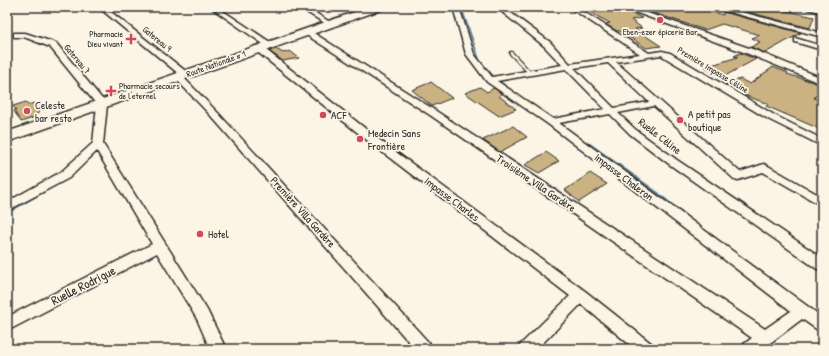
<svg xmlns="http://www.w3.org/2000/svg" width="829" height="356" viewBox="0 0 829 356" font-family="'Patrick Hand',sans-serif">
	<rect width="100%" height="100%" fill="#fcf5e5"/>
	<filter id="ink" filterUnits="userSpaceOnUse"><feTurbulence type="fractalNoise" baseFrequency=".025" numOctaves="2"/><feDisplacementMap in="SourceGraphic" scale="8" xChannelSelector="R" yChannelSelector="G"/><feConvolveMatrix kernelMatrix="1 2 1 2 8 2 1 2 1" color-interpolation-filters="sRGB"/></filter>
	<g filter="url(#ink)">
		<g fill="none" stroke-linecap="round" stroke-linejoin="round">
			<path stroke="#64839c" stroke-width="2" d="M461,7L480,62"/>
			<path stroke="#64839c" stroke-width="3" d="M479,61L495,79L511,91"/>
			<path stroke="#64839c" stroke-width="3.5" d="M587,143L658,194L686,217
				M7,212L70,176"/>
		</g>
		<path fill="#cab282" stroke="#2b2b2b" d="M614,7H619L642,18L631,20L642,28L635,29L661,46L646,48L620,31H617L605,24L610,23L591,13Z
			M669,7L677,9L681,7H696L723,15V12L801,33L765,53L751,47L760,42L752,38L760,35L722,24L705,30L651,12Z
			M728,7H770L814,17L810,28Z
			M276,49L283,53L290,51L299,58L283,61L269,51Z
			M740,53L756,59L723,77L705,67L738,57L734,56Z
			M773,67L788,73L787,74L822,85V89L814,98L822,101V130L766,106L768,104L744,95L746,94L726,84L740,79L750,84Z
			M431,82L452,98L432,106L412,90Z
			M480,87L487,92L494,88L502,94L499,96L516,109L499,116L465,93Z
			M26,102L28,105L34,103L40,110L38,111L40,112L35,115L36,117L21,122L14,111L16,110L13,106Z
			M513,126L527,137L500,152L483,140Z
			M546,152L559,161L539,173L525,165Z
			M590,173L607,184L579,202L565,190Z"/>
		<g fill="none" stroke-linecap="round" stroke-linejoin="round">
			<defs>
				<path id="lane" d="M510,52H512L530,71V73H528L510,54Z"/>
				<path id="street" d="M93,7L106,8L188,73V77H183L218,113L430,344L433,349H415L212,117L174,77L180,75L102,10Z
					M210,7H217L273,44L266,46Z
					M298,7H306L333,24L328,25Z
					M453,7H459L474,54L492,77L562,65L544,46L496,7H503L550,42L570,64L640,54L569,7H576L649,53L662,51L670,53L776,116L822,139V146L770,120L664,57L661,55L616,62L740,172L764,164L768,166L822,197V206L763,172L738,180L734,179L654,106L618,113L636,130L677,160L822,258V270L817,269L669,164L630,134L610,114L559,123L822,317V333L802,319L762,349H741L744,344L752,338L430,115L302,32L309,30L436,111L765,329L791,311L548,124L487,82L466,54ZM608,63L649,102L614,108L574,68ZM566,69L605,109L553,119L497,81Z
					M621,7H630L752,49L822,78V84L746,53Z
					M711,7H722L822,33V37Z
					M804,7L822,9V13L805,8Z
					M14,33H25L56,43L107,105L103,144L207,310L226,349H210L197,319L157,253L7,331V317L152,244L97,151L69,178L7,211V202L61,172L93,143L97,105L50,47L24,37H14Z
					M795,38L822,46V50L795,42Z
					M255,46H261L381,141L585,291L652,344L655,349H635L581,304L537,349H518L521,344L570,296L373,145L255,50Z"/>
				<path id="primary" d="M369,7H384L383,9L7,142V132Z"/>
			</defs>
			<use href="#lane" stroke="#2b2b2b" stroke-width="2.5"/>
			<use href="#street" stroke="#2b2b2b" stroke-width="3"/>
			<use href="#primary" stroke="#2b2b2b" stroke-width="3"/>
			<use href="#lane" fill="#fcf5e5" fill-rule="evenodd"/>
			<use href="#street" fill="#fcf5e5" fill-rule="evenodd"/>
			<use href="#primary" fill="#fcf5e5" fill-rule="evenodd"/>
		</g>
	</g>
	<g fill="#d1495b" stroke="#fcf5e5" stroke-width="1.5">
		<circle cx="660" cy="20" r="4"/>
		<path d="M129 33h4v4h4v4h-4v4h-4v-4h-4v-4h4z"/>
		<path d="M109 85h4v4h4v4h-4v4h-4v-4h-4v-4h4z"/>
		<circle cx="27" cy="111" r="4"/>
		<circle cx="323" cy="115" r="4"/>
		<circle cx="680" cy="120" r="4"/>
		<circle cx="360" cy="139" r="4"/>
		<circle cx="200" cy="234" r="4"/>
	</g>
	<g text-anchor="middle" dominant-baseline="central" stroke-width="3.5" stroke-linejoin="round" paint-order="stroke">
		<g font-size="9" fill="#2b2b2b" stroke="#fcf5e5">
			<text x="660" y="32">Eben-ezer épicerie Bar</text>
			<text x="123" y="34" text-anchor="end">Pharmacie<tspan x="123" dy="10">Dieu vivant</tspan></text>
			<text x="119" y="86" text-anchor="start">Pharmacie secours<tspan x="119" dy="10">de l'eternel</tspan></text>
		</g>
		<g font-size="9" fill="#2b2b2b" stroke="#fcf5e5">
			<text transform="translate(157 39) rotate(39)">Gatereau 9</text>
			<text transform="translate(77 59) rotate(50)">Gatereau 7</text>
			<text transform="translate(216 64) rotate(-20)">Route Nationale # 1</text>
			<text transform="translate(713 70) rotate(31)">Première Impasse Céline</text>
		</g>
		<g font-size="11" fill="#2b2b2b" stroke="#fcf5e5" text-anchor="start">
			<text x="35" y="105">Celeste<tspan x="35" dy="13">bar resto</tspan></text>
			<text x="688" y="114">A petit pas<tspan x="688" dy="13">boutique</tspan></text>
			<text x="331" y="115">ACF</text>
			<text x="368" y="133">Medecin Sans<tspan x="368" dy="13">Frontière</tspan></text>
			<text x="208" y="234">Hotel</text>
		</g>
		<g font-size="11" fill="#2b2b2b" stroke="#fcf5e5">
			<text transform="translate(660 136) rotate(38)">Ruelle Céline</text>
			<text transform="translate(624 177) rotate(37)">Impasse Chaleron</text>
			<text transform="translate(536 183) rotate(34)">Troisième Villa Gardère</text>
			<text transform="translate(452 199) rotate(37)">Impasse Charles</text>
			<text transform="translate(303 212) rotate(48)">Première Villa Gardère</text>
		</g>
		<g font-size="13" fill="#2b2b2b" stroke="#fcf5e5">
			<text transform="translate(83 285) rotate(-27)">Ruelle Rodrigue</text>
		</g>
	</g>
	<rect width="829" height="356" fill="none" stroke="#fcf5e5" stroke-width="24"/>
	<rect x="12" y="12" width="805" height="332" fill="none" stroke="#2b2b2b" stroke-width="1.5" filter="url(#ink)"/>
</svg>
